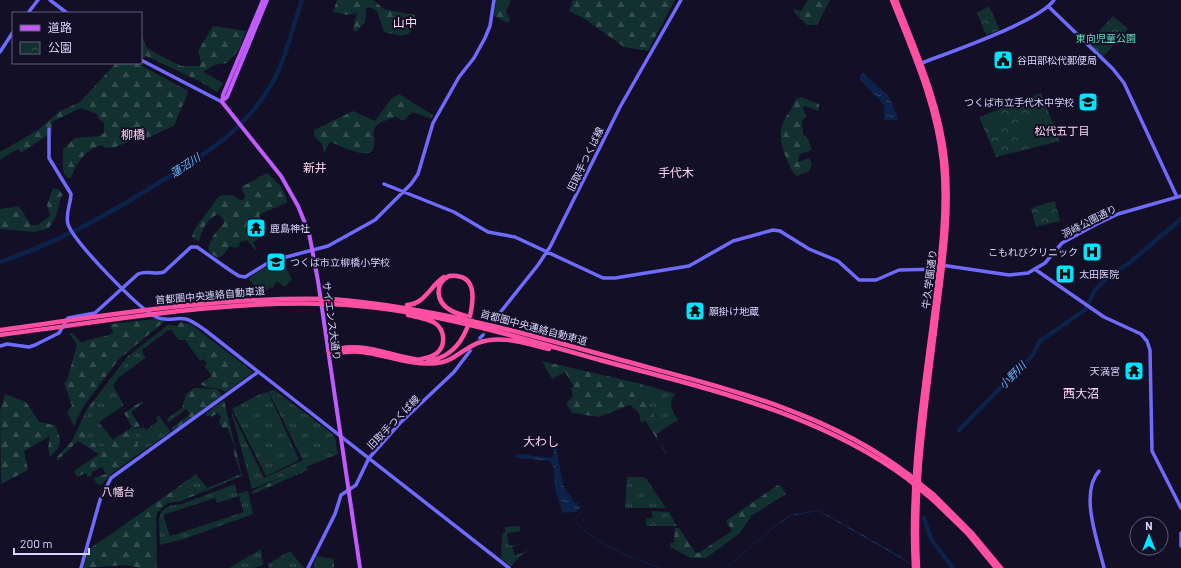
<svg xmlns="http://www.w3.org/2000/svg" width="1181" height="568" viewBox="0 0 1181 568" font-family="Barlow,'Noto Sans JP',sans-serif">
	<defs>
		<pattern id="grass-tufts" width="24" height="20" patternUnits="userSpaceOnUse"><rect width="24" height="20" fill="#12302f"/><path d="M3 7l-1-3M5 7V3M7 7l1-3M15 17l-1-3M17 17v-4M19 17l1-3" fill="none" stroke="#344d4e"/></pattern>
		<pattern id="forest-firs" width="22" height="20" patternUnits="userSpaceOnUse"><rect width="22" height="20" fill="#12302f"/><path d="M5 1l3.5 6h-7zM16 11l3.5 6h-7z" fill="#344d4e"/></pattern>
		<pattern id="park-crowns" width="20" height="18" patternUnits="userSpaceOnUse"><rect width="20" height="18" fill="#12302f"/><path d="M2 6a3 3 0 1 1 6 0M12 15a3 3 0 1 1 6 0" fill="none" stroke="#344d4e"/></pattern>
		<pattern id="water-ripples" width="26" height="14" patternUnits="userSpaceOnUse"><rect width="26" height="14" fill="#0c2248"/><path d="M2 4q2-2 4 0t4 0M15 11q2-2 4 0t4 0" fill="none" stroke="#2f4163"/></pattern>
	</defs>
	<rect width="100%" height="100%" fill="#130f26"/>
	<path fill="url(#grass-tufts)" fill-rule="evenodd" d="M168,329H170L143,349L142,352L146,358L144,359L118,378L113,386L124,405L99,422L113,440L101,448L86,440L81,431L88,411L121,369L132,356Z
		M642,384L676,394C667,403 672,410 678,420L662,430L649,407V395L644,396Z
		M274,390L333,434L335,438L338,454L252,489L231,411L264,478L303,460L268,391Z
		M268,392L299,460L266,476L232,409L258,395Z
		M159,416L171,432L137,455L138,441L132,429L144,427L146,430L158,421L156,418Z
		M196,474L207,488L190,495L185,492L181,484Z
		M627,477H645L666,508H625Z
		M235,484L237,494L248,491L253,514L184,539L160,545L159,519L162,511L169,506L182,504ZM239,496L244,512L170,536L163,515L215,498L217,503Z
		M652,511L669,512L677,526H646V518H655L652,517Z
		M520,526V531L508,533L507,535L509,546L520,544L512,547L515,555L526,552V548L527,552L520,556L511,566L501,559L502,533L505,532V527Z
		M261,549L263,565L253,568H229Z
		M290,551L304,568H269L268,564Z"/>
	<path fill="url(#forest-firs)" d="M337,0H373L384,9L415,15C412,40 405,37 384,32L377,11L369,7L366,8L365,22L356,32L353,29L357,13L348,15L333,12Z
		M496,0H511L506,11L510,19L508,23L494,16Z
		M573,0H675L648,51L624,47L585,19L569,11Z
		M808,0H830L817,25H807L794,12V9L801,11Z
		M213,26L246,31L239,50L227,63L214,65L203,72L223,83L217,92L201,82L146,56L141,59V34L148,49L181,66H200L201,62L198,51Z
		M116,63H137L188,91C185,103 178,113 175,125L146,139L132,140L116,147L105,148L102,145C85,149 77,163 71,178H67L63,171V149L75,138L99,136L104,133V123L99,119L97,114L80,108L52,122V132L21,153L18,149L0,160V152L38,130L60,111L80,102Z
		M399,94L433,115L431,119L412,112L403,121L396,117L378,123C370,134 376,134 374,146C372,164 339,144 330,142L324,153L322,144L314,136V130L353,111L375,121L391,99Z
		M801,97L819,104V111L805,106L803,108L806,116L802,121L803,134L808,139L812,150L800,154L798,162L809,158L812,165L809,171L797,176C792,173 790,166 787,160C779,141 777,128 790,111C793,108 793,103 795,100Z
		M267,173C277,182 286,189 287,203L283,204L259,215L264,228L258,239L253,242L257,250H255L247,240L240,242L239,246L235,248L230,246L223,255L218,258L211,254L208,248L213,236L224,223V220L218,214C207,218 201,232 199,242L192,237L194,230L219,196C227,194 234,195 240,200H244L245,196L241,187Z
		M53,188L59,190L63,195L61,197L56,216L49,228L34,232L0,229V209L19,206L31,225H38L50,216L47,205Z
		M154,319L165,321L119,359L83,407L74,426L67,412L72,406L64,383L67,380L77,345L69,333H72L82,343C93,336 104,339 114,332L110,327L112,324Z
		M181,322L192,325L253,372L226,392C218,387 208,389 200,384L212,376L205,367L207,363L204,359L200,361L185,340H179L171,330L168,329L132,356L121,369L89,411L81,431L89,433L87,440L102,447L132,427L124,413L142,401L143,403L131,412L140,426L132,429L138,441L137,455L111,474L101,485L96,483L94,478L106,474L102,467L92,472V475L88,477L85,473L77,477L74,471L99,454L78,441L57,461V457L72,441L87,409L128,356L168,325L177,326Z
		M542,361L642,384L644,395L649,394V407L662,430L657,434L658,441L667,453L666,454L645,420L641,423L639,413L630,405L599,417L572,413L566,403L573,396L571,388L574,387L565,372L552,379Z
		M194,388L216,389L219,391L222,396L173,431L171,428L190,414L186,409L168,423L167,419L182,408L186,394Z
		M5,394L26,402L39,422L55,425C62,442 63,444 50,457L48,448L50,436L24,451L28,470L1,484L0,411Z
		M224,400L242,476L181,501L167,503L157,513L156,519L157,568H139L126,565L83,568L88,550L181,485L185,492L190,495L241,474L233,451L235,448L227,427L223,429L219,422L221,417L218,413L211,417L210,415L207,417L205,414Z
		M306,466L308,470L253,494L252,491Z
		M779,484L786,494L751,516L740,533L706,558H691L670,547V543H674L675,528H679L696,553L700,552L732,531L726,521Z
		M317,556L334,559V568H315L314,563Z"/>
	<path fill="url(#park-crowns)" d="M989,6L1000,30L986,35L977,13Z
		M1113,16L1128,29L1103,57L1088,43Z
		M1041,93L1060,141L996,157L979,117Z
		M1055,201L1060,221L1036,227L1031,208Z"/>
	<path fill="#12302f" d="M1044,106L1057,135L1055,139L1027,145L1021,132L1023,117L1036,107Z
		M1005,115L1010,126L992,133L988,122Z
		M276,261L277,263L283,262L292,279L285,287L277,281L272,289L270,287L264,293L257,289L248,278Z"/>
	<path fill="url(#water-ripples)" d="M863,73L888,95L899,120H884V105L860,80V75Z
		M555,441L563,485L575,503H579L577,506H582L576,512L563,513L555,490L554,468L550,461L517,458L514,456L521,454L552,458L554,455L553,442Z
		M819,510L900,556L917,568L819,511L790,516L781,523L780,522L789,515Z"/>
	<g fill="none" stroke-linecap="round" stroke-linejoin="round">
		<path stroke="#0c2248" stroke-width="1" d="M585,509L574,520C597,546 629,557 661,568
			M942,555V554
			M726,568L780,522"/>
		<path stroke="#0c2248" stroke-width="4.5" d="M0,262C57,243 109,214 160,182C199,158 241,133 266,93C285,65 291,31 302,0
			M959,430L1032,356L1040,341L1085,310L1095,290L1107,278L1129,263L1181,219
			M924,518L931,539L953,568"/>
		<path stroke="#312d47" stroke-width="3.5" stroke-dasharray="3.5 2" stroke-linecap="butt" d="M483,335L495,319
			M470,351L480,338"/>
		<path stroke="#312d47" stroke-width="4.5" stroke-dasharray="4.5 2" stroke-linecap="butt" d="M470,328L472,317"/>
		<path stroke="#6f6bff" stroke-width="3.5" d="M50,0L67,13
			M1049,7L1113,69L1124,83L1177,197
			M28,13L38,0
			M0,52L13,32
			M141,60L222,102
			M919,64C947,53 1039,22 1054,0
			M49,129V158L71,194C71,203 65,214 68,224C73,241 139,309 156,317C166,322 176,317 186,319C193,321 199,326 205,330L509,568
			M384,184L454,212L488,232L515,237L603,278H615L689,266L733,241L773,230L780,231L809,249L838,261L859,280H876L899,270L940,269
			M941,265L1009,275L1028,273L1045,263L1062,243L1095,225L1118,214L1181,196
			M1036,270L1104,317L1141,334L1147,341L1150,350L1152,451L1181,508
			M495,319L538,265L550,247L620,107L681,0
			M480,338L483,335
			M0,346L7,344L29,347L35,345L59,333L68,318L95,313L138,274C147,270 155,275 164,272L191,247H197L231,271L239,276L245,277L271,261L328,246L375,220L411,184L418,174L433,123L459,77L474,58L485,38L490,26L494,0
			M1099,471C1079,493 1098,542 1104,568
			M1181,533V546
			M81,568L100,500L111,478L258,372
			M308,568L335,514L341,495L356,485L369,458L400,423L454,372L470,351"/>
		<path stroke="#c25bff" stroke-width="4" d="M263,0L223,95L222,102L281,176L298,206L309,233L318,281L360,568
			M222,101L227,97L267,0"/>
		<path stroke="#ff4fa3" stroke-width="4.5" d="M892,0C913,53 936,104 942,161C947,211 940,260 934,309C923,395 909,481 914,568
			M896,0C917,53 940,104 946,161C951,210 944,258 938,306C928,393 913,480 918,568
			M331,299C431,307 525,333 621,360C720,387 825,410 908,474
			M330,304C423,308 511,335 600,360C707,389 818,412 909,480
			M407,305C425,304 430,286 444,277
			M408,315C417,317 428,319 435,323C445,330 446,345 437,353C431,358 424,358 417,360
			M466,316C460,314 455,313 450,310C436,302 434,284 449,276C477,273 474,298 470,316
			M329,352C340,354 351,350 362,352C387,355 411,366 437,363C453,362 464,348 478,343C500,334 527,344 549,349
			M329,352C358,339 389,356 419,360
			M428,361C448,358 460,346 467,328
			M934,495L971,532L1001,568
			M933,500L968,534L996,568"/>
		<path stroke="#ff4fa3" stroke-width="4.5" d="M0,330C110,315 220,296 331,299
			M0,335C110,321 220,300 330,304
			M908,474L934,495
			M909,480L933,500"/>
	</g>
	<defs>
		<symbol id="civic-square" viewBox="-11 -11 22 22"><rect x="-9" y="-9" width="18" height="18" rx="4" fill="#00e5ff" stroke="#130f26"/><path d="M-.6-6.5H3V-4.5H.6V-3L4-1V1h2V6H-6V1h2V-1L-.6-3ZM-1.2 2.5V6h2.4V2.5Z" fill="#111"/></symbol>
		<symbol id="school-square" viewBox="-11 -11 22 22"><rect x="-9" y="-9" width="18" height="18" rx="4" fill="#00e5ff" stroke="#130f26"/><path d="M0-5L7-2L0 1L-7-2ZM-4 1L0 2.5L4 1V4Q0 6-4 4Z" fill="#111"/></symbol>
		<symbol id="temple-square" viewBox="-11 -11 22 22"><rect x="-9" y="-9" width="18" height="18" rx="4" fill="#00e5ff" stroke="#130f26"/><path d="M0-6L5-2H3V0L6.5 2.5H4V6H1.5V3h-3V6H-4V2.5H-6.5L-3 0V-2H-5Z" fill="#111"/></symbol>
		<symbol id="hospital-square" viewBox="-11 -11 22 22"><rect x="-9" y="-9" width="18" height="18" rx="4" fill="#00e5ff" stroke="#130f26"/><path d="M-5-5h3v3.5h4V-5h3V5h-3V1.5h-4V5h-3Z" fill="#111"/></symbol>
	</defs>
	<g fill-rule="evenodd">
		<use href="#civic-square" x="992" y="49" width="22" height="22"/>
		<use href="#school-square" x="1077" y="91" width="22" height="22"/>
		<use href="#temple-square" x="245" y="217" width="22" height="22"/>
		<use href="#hospital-square" x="1081" y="241" width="22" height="22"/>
		<use href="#school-square" x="265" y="251" width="22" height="22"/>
		<use href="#hospital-square" x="1054" y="263" width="22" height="22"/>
		<use href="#temple-square" x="684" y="300" width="22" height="22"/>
		<use href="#temple-square" x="1123" y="360" width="22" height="22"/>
	</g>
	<g text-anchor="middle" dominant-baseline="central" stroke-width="4" stroke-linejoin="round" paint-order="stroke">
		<g font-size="10" fill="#5fe0c0" stroke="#130f26">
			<text x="1106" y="38">東向児童公園</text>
		</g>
		<g font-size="10" fill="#d9d4ff" stroke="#130f26" text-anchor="start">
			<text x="1017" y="60">谷田部松代郵便局</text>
			<text x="1074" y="102" text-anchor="end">つくば市立手代木中学校</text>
			<text x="270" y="228">鹿島神社</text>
			<text x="1078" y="252" text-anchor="end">こもれびクリニック</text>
			<text x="290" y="262">つくば市立柳橋小学校</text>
			<text x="1079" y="274">太田医院</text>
			<text x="709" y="311">願掛け地蔵</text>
			<text x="1120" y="371" text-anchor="end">天満宮</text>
		</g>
		<g font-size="10" fill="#d9d4ff" stroke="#130f26">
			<text transform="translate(585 159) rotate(-64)">旧取手つくば線</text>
			<text transform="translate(1089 221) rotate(-27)">洞峰公園通り</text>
			<text transform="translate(929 279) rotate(-83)">牛久学園通り</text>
			<text transform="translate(210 295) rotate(-5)">首都圏中央連絡自動車道</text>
			<text transform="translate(332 321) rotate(82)">サイエンス大通り</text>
			<text transform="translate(534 327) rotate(15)">首都圏中央連絡自動車道</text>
			<text transform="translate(393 422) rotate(-46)">旧取手つくば線</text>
		</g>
		<g font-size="11" fill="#ffd6f0" stroke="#130f26">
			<text x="1062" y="130">松代五丁目</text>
			<text x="118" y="491">八幡台</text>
		</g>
		<g font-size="11" font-style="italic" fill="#62b6ff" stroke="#130f26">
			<text transform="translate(185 165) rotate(-33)">蓮沼川</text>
			<text transform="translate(1012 375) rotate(-45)">小野川</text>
		</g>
		<g font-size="12" fill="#ffd6f0" stroke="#130f26">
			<text x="405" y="22">山中</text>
			<text x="133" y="134">柳橋</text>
			<text x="315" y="167">新井</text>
			<text x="676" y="172">手代木</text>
			<text x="1081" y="393">西大沼</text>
			<text x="541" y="441">大わし</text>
		</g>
	</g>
	<rect x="12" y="12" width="130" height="52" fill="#130f26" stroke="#625e7d"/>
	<rect x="20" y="25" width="20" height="6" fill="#c25bff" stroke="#625e7d"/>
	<text x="48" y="32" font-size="12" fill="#d9d4ff">道路</text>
	<rect x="20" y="42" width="20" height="12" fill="url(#park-crowns)" stroke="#625e7d"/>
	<text x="48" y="52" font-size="12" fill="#d9d4ff">公園</text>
	<g transform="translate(1149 536)"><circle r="19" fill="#130f26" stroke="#625e7d"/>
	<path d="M0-3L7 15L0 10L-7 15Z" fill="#00e5ff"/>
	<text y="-6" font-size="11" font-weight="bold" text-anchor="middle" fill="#d9d4ff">N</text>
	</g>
	<path d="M14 548v6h75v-6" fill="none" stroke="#d9d4ff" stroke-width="2"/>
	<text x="20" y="548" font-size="12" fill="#d9d4ff" stroke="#130f26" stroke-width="3" paint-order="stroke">200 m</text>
</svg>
